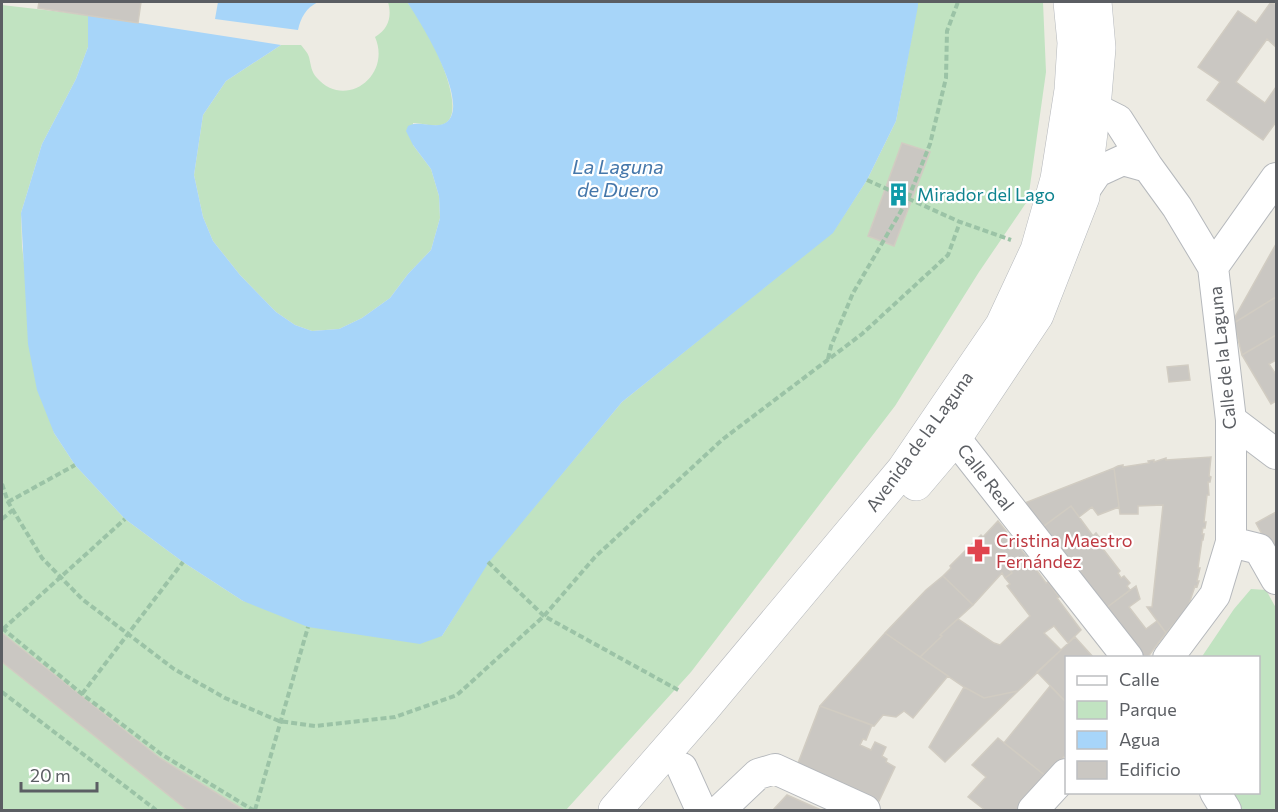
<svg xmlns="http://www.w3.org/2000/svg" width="1278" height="812" viewBox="0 0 1278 812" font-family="Commissioner,sans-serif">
	<rect width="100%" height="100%" fill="#edebe3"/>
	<path fill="#c1e3c1" d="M388,2H407C413,10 420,19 425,28C434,44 471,118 441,125C433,127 421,123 413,123V145L431,169L439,196L440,218L431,250L408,274L390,298L362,318L339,329L312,331L295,325L276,312L240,275L213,241L203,217L194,175L203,115L226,81L281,45H301C304,49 308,53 309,57C311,65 311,72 317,78C345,110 392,76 375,37C389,29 392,16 388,2Z
		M918,2H1043L1046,72L1028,200L979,272L895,406L691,672L566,810H2V5L88,15V47L76,79L42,144L21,213L22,246L26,279L54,433L75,465L125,519L183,562L243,601L442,636L488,562L622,402L833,232L867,180L896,121Z
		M1251,589L1266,590L1276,608V810H1242L1231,793L1258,792V658H1201L1234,609Z"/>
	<path fill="#a7d5f9" d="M218,2H318C306,8 301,17 298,30L215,19Z
		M407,2H918V6L896,121L867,180L833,233L622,402L489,562L442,636L420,644L308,627L243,601L183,562L125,519L75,465L54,433L37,390L28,344L21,213L42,144L76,79L88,47V15L281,45L226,81L203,115L194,175L203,217L213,241L240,275L276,312L295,325L312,331L339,329L362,318L390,298L408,274L431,250L440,218L439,196L431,169L413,145L406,131L408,126C419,119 438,131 448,121C469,100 420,21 407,2Z"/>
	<path fill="#cac7c2" stroke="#d1ccc2" stroke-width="1.5" d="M39,2H141L138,23L38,8Z
		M1271,2L1276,5V47L1267,39L1236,82L1265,103L1276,87V122L1263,140L1207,100L1220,82L1198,67L1238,11L1256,23Z
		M902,143L930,152L894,246L868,236Z
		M1276,244V297L1234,323L1235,317Z
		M1276,297V335L1242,355L1234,323Z
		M1276,335V360L1269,364L1275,373L1276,372V401L1271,404L1242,355Z
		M1188,365L1190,380L1169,382L1167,367Z
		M1211,457L1209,476L1211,477L1210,482H1208L1209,495H1207L1204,522H1206L1205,528H1203L1202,534H1204L1203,540H1202L1198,568H1200L1197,581H1199L1197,587L1195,586L1188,607L1166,633L1147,607H1152L1163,505L1138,506V514H1120L1114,468L1118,466L1123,465V467L1149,463L1148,461L1154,460V462L1166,458V460Z
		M1114,468L1119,507L1098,515L1092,507L1079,517L1071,506L1040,529L1022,504Z
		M1071,506L1093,536L1096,533L1103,542L1100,545L1120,571L1118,573L1121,578L1124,576L1130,583L1127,586L1130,590L1102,611L1040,529Z
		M1276,512V560L1256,523Z
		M998,521L1027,557L1010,570L1012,573L1005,578L1002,573L973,605L943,576L951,568L950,566L981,535L983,537Z
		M1027,557L1046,583L1048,582L1059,597L1057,598L1081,630L1068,643L1054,626L1044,633L1061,650L1018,691L984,698L964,687L920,657L942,636L940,635L958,619L994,643L1000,645L1030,616L1007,586L1010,584L1005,578L1012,573L1010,570Z
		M943,576L973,605L940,635L942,636L920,657L885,633L926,590Z
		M1136,586L1140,599L1129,607L1146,629L1157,621L1166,633L1147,658H1136L1102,611Z
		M2,633L160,758L244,810H187L2,662Z
		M885,633L948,676L913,718L904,711L896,717L883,715L874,726L820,706Z
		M1075,637L1094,658H1066V702L1037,672Z
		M1050,686L1066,702V754L1047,777L1004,743Z
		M964,687L984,698L1018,691L945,762L929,747Z
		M820,706L872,725L866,740L863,739L860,745L871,750L875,742L886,747L882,756L887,759L886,762L895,767L879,801L798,763Z
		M998,738L1047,777L1020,810H985L968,797L986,777L972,765Z
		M787,795L821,810H773Z"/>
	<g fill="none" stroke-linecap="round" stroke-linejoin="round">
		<defs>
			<path id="minor" d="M1070,108H1094L1118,120L1148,167L1177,207L1213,267L1231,420V542L1215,595L1168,658
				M1084,191L1097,172L1123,160L1148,167
				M1213,267L1276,178
				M1231,420L1276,454
				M955,438L1128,658
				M1231,542L1259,549L1276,579
				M682,768L701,810
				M1215,792L1226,810
				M720,810L758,774L775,769L865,810
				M1033,810L1066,774"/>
			<path id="tertiary" d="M916,484L955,438L1037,315L1083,197L1094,108L1099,48L1095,2
				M615,810L703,709L903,470L1002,325L1037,250L1057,179L1071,90L1074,43L1070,2"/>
		</defs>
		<use href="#minor" stroke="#b5b8bc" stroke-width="32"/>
		<use href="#tertiary" stroke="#b5b8bc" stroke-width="34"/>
		<path stroke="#9bc3a6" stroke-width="4" stroke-dasharray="6 3" stroke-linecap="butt" d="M867,180L960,222L1011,240
			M828,359L831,346L853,293L908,199L930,144L946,78L947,31L958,2
			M2,484L8,502L42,558L82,599L174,669L225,698L279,721L315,726L395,717L457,695L544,616L595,557L723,439L862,334L948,255L960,222
			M8,502L75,465
			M2,519L13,510
			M488,562L544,616L680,691
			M2,628L82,694L161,754L253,810
			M3,629L125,519
			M2,692L156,810
			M82,694L183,562
			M255,810L308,627"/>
		<use href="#minor" stroke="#fff" stroke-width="30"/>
		<use href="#tertiary" stroke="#fff" stroke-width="33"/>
	</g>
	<defs>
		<symbol id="building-bare" viewBox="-9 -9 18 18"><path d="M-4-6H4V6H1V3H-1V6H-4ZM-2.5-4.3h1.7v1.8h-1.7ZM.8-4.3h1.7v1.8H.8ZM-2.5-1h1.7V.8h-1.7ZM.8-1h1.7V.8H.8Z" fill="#0f9aa8" stroke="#fff" stroke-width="2.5" paint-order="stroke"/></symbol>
		<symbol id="pharmacy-bare" viewBox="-9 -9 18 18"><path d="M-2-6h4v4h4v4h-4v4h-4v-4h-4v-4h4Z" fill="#e0444e" stroke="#fff" stroke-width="2.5" paint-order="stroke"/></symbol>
	</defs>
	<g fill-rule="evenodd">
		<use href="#building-bare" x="882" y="178" width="33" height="33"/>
		<use href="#pharmacy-bare" x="962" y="534" width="33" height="33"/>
	</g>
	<g text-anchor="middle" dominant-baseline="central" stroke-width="4.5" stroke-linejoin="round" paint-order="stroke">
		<g font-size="18" fill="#0d838f" stroke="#fff" text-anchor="start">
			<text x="917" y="194">Mirador del Lago</text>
		</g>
		<g font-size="18" fill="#5b5e63" stroke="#fff">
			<text transform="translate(1222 358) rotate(-96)">Calle de la Laguna</text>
			<text transform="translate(919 441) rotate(-54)">Avenida de la Laguna</text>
			<text transform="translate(986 477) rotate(52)">Calle Real</text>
		</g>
		<g font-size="18" fill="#be3a42" stroke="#fff" text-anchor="start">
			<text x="996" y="540">Cristina Maestro<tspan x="996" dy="21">Fernández</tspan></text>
		</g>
		<g font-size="20" font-style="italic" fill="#4577aa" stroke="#fff">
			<text x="618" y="166">La Laguna<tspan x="618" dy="23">de Duero</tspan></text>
		</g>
	</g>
	<rect width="1278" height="812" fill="none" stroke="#5b5e63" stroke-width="6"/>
	<rect x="1065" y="656" width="195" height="138" fill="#ffffff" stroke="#bdbfc1" stroke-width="1.5"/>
	<rect x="1077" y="676" width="30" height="9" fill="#ffffff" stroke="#bdbfc1" stroke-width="1.5"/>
	<text x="1119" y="686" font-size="18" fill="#5b5e63">Calle</text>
	<rect x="1077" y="701" width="30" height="18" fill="#c1e3c1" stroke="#bdbfc1" stroke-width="1.5"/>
	<text x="1119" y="716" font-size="18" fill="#5b5e63">Parque</text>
	<rect x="1077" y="731" width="30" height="18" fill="#a7d5f9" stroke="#bdbfc1" stroke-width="1.5"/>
	<text x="1119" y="746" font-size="18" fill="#5b5e63">Agua</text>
	<rect x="1077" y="761" width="30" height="18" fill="#cac7c2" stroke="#bdbfc1" stroke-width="1.5"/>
	<text x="1119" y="776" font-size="18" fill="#5b5e63">Edificio</text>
	<path d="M21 782v9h76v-9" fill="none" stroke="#5b5e63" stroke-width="3"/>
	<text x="30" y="782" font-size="18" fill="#5b5e63" stroke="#ffffff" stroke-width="4.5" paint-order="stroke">20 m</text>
</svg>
